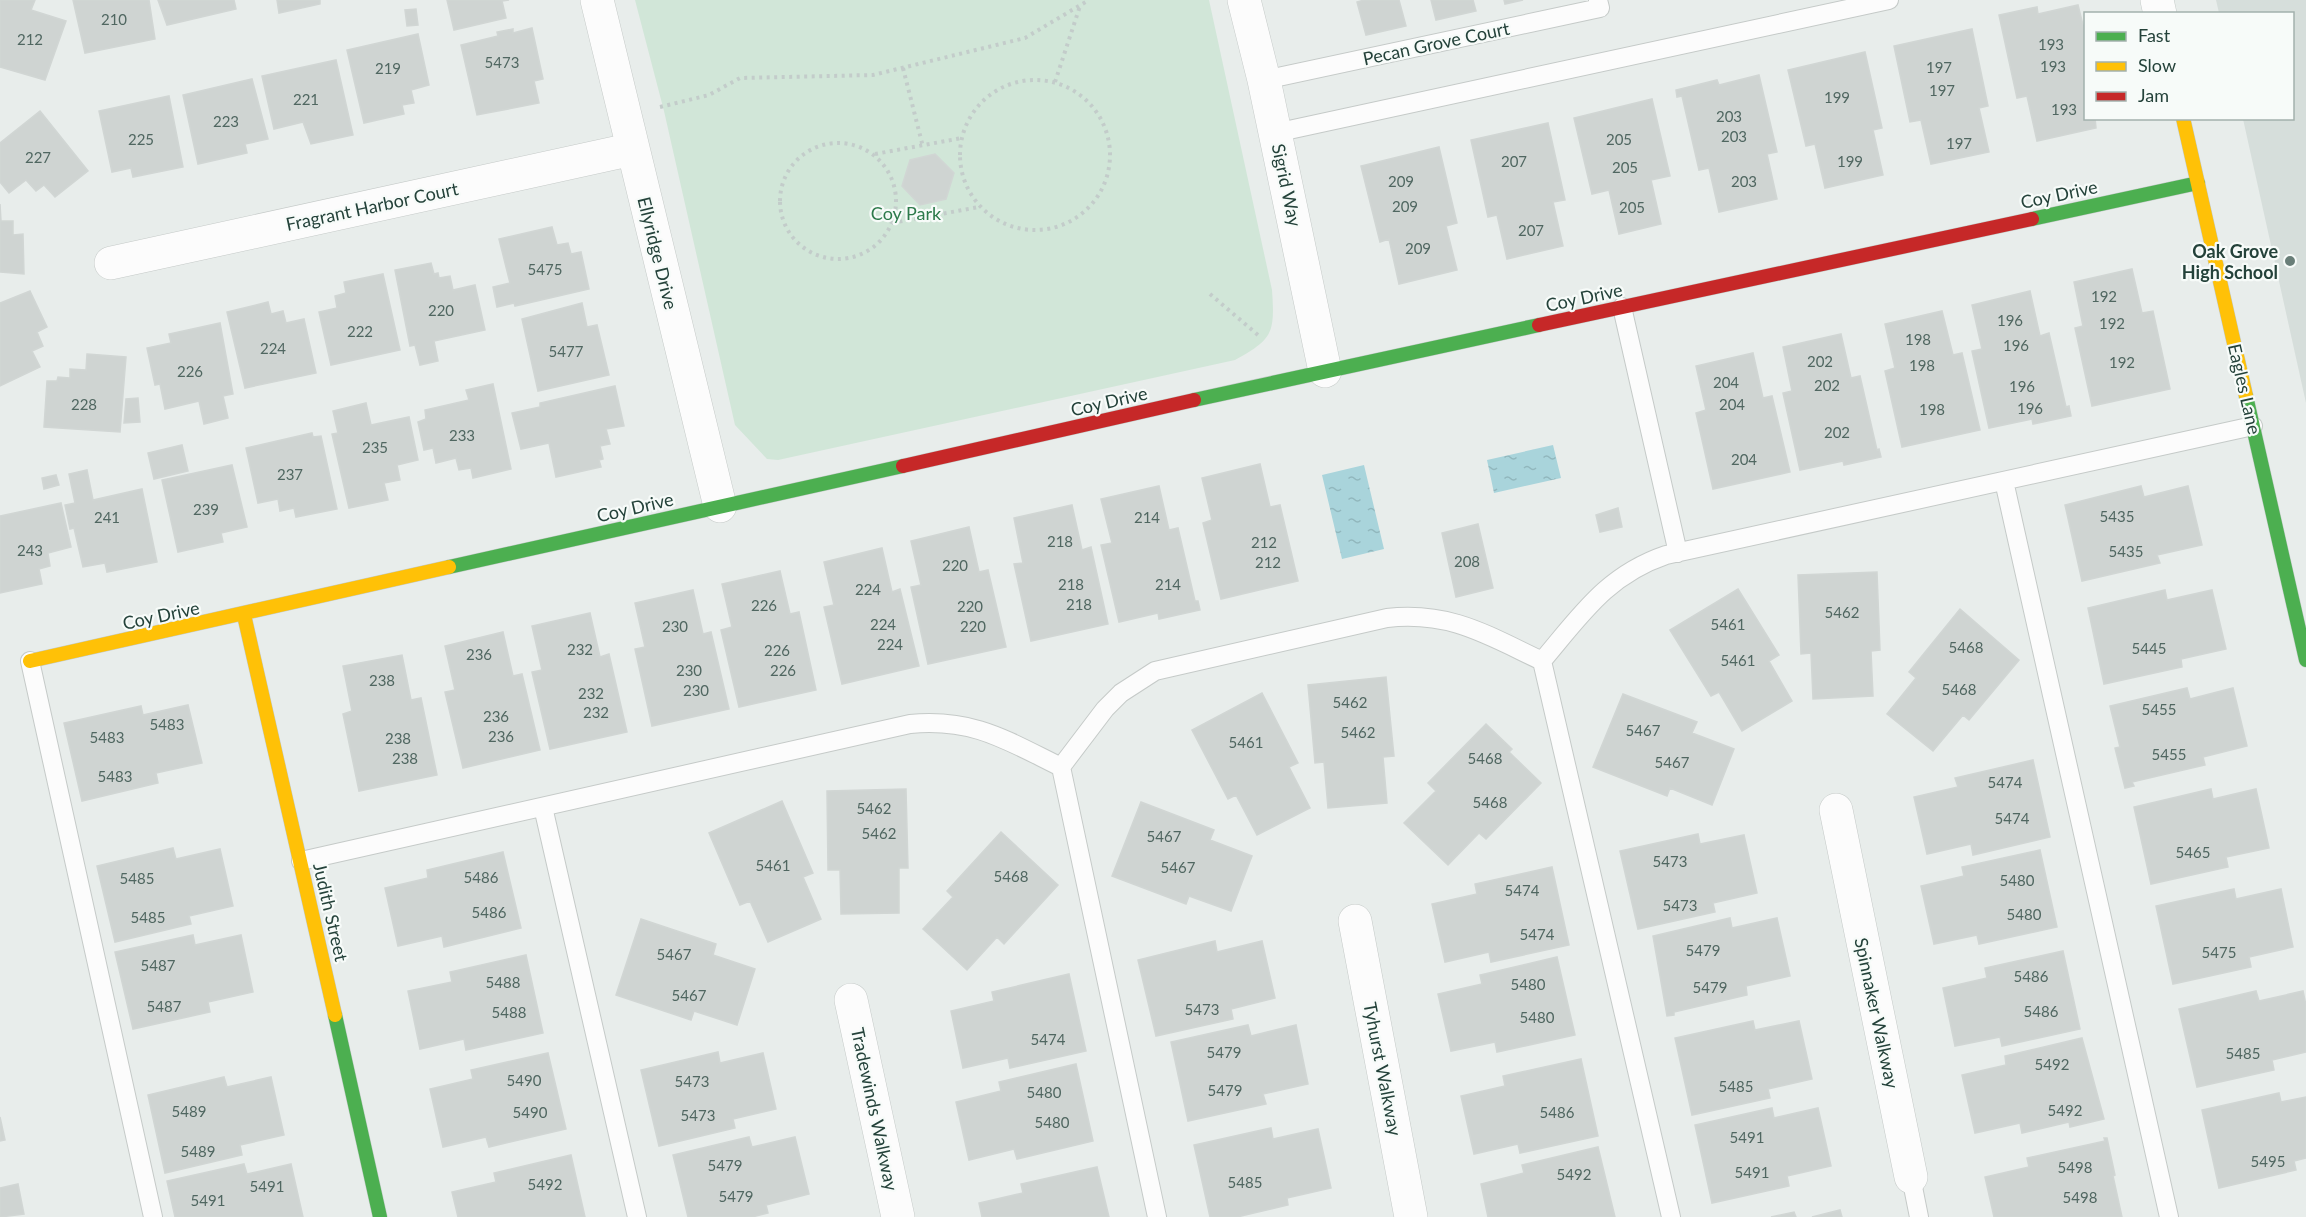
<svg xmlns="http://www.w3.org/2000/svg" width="2306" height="1217" viewBox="0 0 2306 1217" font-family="Lato,sans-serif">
	<defs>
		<pattern id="water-ripples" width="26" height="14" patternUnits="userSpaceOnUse" patternTransform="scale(1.5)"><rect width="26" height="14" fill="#a9d4db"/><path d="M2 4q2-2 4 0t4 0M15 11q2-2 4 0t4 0" fill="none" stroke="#91b7bd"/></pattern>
	</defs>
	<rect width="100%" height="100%" fill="#e8edeb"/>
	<path fill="#d6dedb" d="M2216,0H2306V403L2243,119L2292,118V14L2219,13Z"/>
	<path fill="#d1e6d8" d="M635,0H1209L1272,290C1275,333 1273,339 1235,360L778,460L767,459L735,425L664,111Z"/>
	<path fill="url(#water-ripples)" d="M1553,445L1561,478L1494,493L1487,460Z
		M1364,465L1384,549L1342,559L1322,475Z"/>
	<path fill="#cfd4d2" stroke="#d1d6d4" stroke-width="1.5" d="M0,0H35L31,10L66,21L45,80L0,67Z
		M73,0H149L155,39L85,53Z
		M158,0H234L236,9L167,25Z
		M277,0H320V4L279,13Z
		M447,0H509L502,1L506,18L454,30Z
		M1364,0H1399L1406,26L1366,35L1357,2Z
		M1431,0H1473L1476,11L1436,20Z
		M1504,0H1523L1505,4Z
		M2078,5L2086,37V118H2095L2096,128L2037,141L2027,96L2017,98L1999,15L2037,7L2038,14Z
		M416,9L418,25L407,26L405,10Z
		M532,28L543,79L534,81L539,103L477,115L461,45L498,36L497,32L513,29V33Z
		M1972,29L1988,106L1979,108L1989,152L1931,164L1921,120L1910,122L1894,46Z
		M418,34L429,85L411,90L414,103L402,105L404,114L364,123L347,50Z
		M1865,52L1882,128L1873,130L1883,175L1825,188L1815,144L1806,146L1788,70Z
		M336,60L353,135L311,144L303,122L274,129L262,76Z
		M1759,75L1777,152L1767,154L1777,199L1719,212L1709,168L1699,170L1682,96L1677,97L1676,90L1717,80L1719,85Z
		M252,79L268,139L245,144L247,153L198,164L183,95Z
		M169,96L183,167L133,177L131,168L112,172L99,111Z
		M1652,99L1670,176L1651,180L1661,224L1619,234L1609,190L1592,194L1574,118Z
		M40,111L88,171L55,197L44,185L36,191L26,180L9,193L0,182V143Z
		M1548,123L1565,200L1553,202L1563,246L1507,259L1497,215L1488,217L1471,140Z
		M1439,147L1457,223L1446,226L1457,270L1399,284L1389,239L1380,242L1361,166Z
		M935,154L954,173L946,199L920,205L902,186L910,160Z
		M0,204L1,221H13V235L23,234L24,274L0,272Z
		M552,227L557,245L568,243L571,254L581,252L589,289L515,306L514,303L497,307L493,287L510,283L499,239Z
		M431,263L434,274L438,273L439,278L450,276L453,290L475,285L485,330L434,341L438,361L420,365L415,345L410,346L395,270Z
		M2132,269L2142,313L2153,311L2170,389L2092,406L2075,328L2083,326L2074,282Z
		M383,274L400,350L331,365L319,312L337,308L335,296L346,293L344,282Z
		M30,291L47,327L37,332L43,346L32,351L40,367L0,386V303Z
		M2030,291L2040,336L2049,333L2066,407L2069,406L2071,416L2033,424L2032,419L1989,428L1972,351L1982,349L1972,305Z
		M268,302L271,314L283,311L286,323L304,319L316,373L245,388L227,312Z
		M582,303L587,327L597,325L609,375L538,391L522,319Z
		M1942,311L1953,355L1962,353L1980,430L1902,447L1885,371L1895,368L1885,324Z
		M220,323L233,394L223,396L228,418L204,424L199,401L165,409L160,384L155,385L147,348L171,343L169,334Z
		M1841,334L1851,378L1860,376L1877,450L1879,449L1881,457L1844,465L1843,461L1800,470L1783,393L1792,391L1783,347Z
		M1753,353L1763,398L1772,396L1790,472L1713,489L1696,413L1706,410L1696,366Z
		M87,354L126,357L120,432L44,427L47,381H57L58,377L70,378V369L86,370Z
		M493,384L511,469L473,478L471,468L459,470L456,458L436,463L433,448L424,450L418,422L426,419L425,410L469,400L466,390Z
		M615,386L624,426L606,429L610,444L600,446L603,459L599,460L601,467L556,477L549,443L521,449L512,413L540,407V403Z
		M138,398L140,422L124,423L126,399Z
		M366,403L371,425L409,417L418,460L397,465L400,480L384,483L388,500L349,508L332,434L338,433L333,411Z
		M312,433L313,437L321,436L337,509L296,517L294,508L280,511L278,499L258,503L246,448Z
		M182,445L188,471L154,479L148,453Z
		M1260,464L1270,507L1280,505L1298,581L1221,599L1203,523L1212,520L1202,478Z
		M232,465L247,527L221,533L223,542L178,552L162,480Z
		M87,470L93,500L142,489L157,562L107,572L105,563L83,567L74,528L70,529L65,505L75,503L69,474Z
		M56,475L59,485L44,489L42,478Z
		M1159,486L1169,530L1178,528L1195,601H1198L1200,610L1159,619L1158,613L1119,622L1101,545L1112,543L1101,499Z
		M2141,486L2144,497L2188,486L2202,545L2157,555L2160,563L2082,581L2065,505Z
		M61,503L71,547L48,553L50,566L39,569L42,584L0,593V516Z
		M1072,505L1082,550L1091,547L1108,624L1031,641L1014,564L1023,563L1014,518Z
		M1618,508L1622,527L1600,532L1596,515Z
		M1478,524L1493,588L1456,597L1442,533Z
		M969,527L979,572L988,570L1006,647L928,664L911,587L921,585L911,541Z
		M882,548L892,592L900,589L919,666L842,684L824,607L834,605L824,562Z
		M780,571L790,614L799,612L816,690L739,707L721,630L732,627L722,584Z
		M1877,572L1880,650L1871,651L1873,696L1813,699L1811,653L1801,654L1798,575Z
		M1738,589L1779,655L1769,661L1792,701L1742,731L1719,692L1711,696L1670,630Z
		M693,590L703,634L711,632L729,709L652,726L635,649L645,647L635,603Z
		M2165,590L2167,600L2212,590L2226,649L2181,659L2182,667L2104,684L2088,608Z
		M1960,609L2019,660L1969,720L1963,715L1933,751L1887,714L1916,678L1909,672Z
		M590,613L600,657L609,654L627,732L550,749L532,672L542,670L532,626Z
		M503,632L513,676L522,674L540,750L463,768L445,692L455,690L445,646Z
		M402,655L411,700L421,698L437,775L359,791L343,714L352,711L343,666Z
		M1386,677L1394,756L1383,757L1387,803L1328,808L1324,762L1315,763L1308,685Z
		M2187,688L2190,699L2233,688L2247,746L2203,757L2205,765L2132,782L2134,786L2125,788L2115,748L2120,747L2110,706Z
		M1262,693L1298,763L1289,767L1310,808L1257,835L1236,795L1228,799L1192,730Z
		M1623,694L1697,722L1692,733L1734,749L1712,805L1670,788L1667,796L1593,767Z
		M188,705L202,763L156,773L158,783L82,801L64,723L141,706L143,715Z
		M1486,724L1512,749L1509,752L1541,783L1486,839L1479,833L1448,865L1404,823L1436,791L1428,783Z
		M2033,760L2050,837L1973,855L1971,844L1927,854L1914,797L1958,787L1955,778Z
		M906,789L908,868H899V913L841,914L840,870H828L827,791Z
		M2211,789L2213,799L2256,789L2269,848L2226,857L2228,867L2151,884L2134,807Z
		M782,801L813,873L803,877L821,919L768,942L750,901L740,905L709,833Z
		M1141,802L1214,830L1210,840L1252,856L1231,911L1189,896L1186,904L1112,876Z
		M1001,832L1058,885L1004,944L997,937L967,970L923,929L953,897L947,891Z
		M1698,834L1700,844L1744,835L1757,893L1713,903L1715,912L1638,929L1620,851Z
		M173,848L176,859L220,849L233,906L189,916L191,924L115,942L97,866Z
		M2040,850L2057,927L1979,944L1977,935L1934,944L1921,886L1964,876L1962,867Z
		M503,852L521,928L444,947L442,936L398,946L385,888L428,878L427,870Z
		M1552,867L1569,945L1491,962L1489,952L1445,962L1432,904L1477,894L1475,884Z
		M2234,889L2236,899L2281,889L2293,947L2249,957L2251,967L2173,984L2156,906Z
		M1730,918L1732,928L1777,918L1790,976L1746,986L1747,995L1674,1012V1015L1667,1016L1653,936Z
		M641,919L716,944L713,955L755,969L737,1025L694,1011L691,1020L616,995Z
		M193,935L195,945L241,935L253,992L208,1002L210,1012L133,1029L115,952Z
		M1215,941L1217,952L1262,941L1275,998L1231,1009L1233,1019L1156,1036L1138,960Z
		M2063,951L2080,1029L2002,1046L2000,1037L1955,1046L1943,988L1987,978L1985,968Z
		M526,955L543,1033L466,1050L464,1039L420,1049L408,991L452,982L450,972Z
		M1557,957L1575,1035L1497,1052L1495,1042L1451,1051L1438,994L1482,984L1480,975Z
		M1069,974L1086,1051L1010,1068L1008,1058L963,1068L951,1011L994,1001L992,992Z
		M2256,991L2259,1001L2303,991L2306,1005V1052L2272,1060L2274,1070L2197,1087L2179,1009Z
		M1753,1021L1755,1030L1799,1021L1812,1079L1768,1089L1770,1098L1692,1115L1675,1038Z
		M1248,1025L1251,1036L1296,1025L1308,1084L1263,1094L1266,1104L1188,1121L1171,1042Z
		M2082,1038L2104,1119L2070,1127L2069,1122L2022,1133L2020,1123L1975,1133L1962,1075L2006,1065L2005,1056Z
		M718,1052L720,1063L763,1053L776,1109L733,1119L735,1128L659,1146L641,1070Z
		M548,1053L566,1129L489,1147L486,1137L443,1147L430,1089L473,1079L471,1070Z
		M1581,1059L1598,1136L1520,1153L1518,1144L1474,1154L1461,1096L1505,1086L1503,1076Z
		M1076,1064L1093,1141L1017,1159L1014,1149L969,1160L956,1102L1001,1091L999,1082Z
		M224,1077L227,1087L271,1077L284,1135L240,1145L242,1155L165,1173L148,1095Z
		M2279,1093L2281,1102L2306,1097V1158L2294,1161L2296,1170L2219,1188L2202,1110Z
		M1772,1108L1774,1118L1818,1108L1831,1166L1787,1176L1789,1186L1712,1203L1695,1125Z
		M0,1117L5,1140L0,1141Z
		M1271,1128L1273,1139L1318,1129L1331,1188L1287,1198L1288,1205L1237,1217H1210L1194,1145Z
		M749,1137L752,1147L795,1137L809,1194L766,1205L768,1213L752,1217H688L673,1155Z
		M2104,1138H2107L2115,1175L2113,1176L2122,1217H1994L1985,1177L2029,1167L2027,1158L2105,1141Z
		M1598,1147L1615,1217H1488L1481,1184L1524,1173L1522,1165Z
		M571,1155L585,1217H458L452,1192L496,1182L494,1173Z
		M244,1164L247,1174L291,1164L303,1217H175L167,1181Z
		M1097,1167L1109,1217H982L979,1203L1023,1193L1021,1184Z
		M18,1184L24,1214L0,1217V1188Z
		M1840,1210L1842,1217H1812Z
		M1794,1212L1796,1217H1771Z"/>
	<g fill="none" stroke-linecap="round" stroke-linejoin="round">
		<defs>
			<path id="lane" d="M1264,80L1600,8L1598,0
				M1275,133L1889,0
				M1622,307L1678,553
				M2004,481L2169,1217
				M30,661L153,1217
				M1542,661C1581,615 1607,575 1666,555L2253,426
				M1061,767L1105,709L1121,693L1155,671L1387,618C1450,611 1487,635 1542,661L1671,1217
				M543,807L637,1217
				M301,861L910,724C973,718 1006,740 1061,767L1157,1217
				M1911,1177L1919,1217"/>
			<path id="street" d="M597,0L720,506
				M1244,0L1264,80L1325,371
				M2157,0L2160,14
				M111,263L633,149
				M1836,810L1911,1177
				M1355,921L1411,1217
				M851,1000L898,1217"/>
			<path id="fast" d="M2032,219L2198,183
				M2246,396L2306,660
				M1194,400L1539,325
				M449,567L903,466
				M335,1015L380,1217"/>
			<path id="slow" d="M2183,118L2246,396
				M244,615L335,1015
				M30,661L449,567"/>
			<path id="jam" d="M1539,325L2032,219
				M903,466L1194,400"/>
		</defs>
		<use href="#lane" stroke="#c5cac8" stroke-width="20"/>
		<use href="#street" stroke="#c5cac8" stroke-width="34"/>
		<use href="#fast" stroke="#c3cbc8" stroke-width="15"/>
		<use href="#slow" stroke="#c3cbc8" stroke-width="15"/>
		<use href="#jam" stroke="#c3cbc8" stroke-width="15"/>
		<path stroke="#c3ccca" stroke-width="4" stroke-dasharray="3 4.5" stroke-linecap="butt" d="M903,68L923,147
			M960 155a75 75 0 1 1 150 0a75 75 0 1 1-150 0Z
			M1055,82L1080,6
			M660,107L709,95L740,78L873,75L1025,38L1089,0
			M780 201a58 58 0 1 1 116 0a58 58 0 1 1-116 0Z
			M875,154L962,138
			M892,223L979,207
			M1210,294L1258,335"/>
		<use href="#lane" stroke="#fcfcfc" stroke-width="18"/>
		<use href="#street" stroke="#fcfcfc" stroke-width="33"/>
		<use href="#fast" stroke="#4caf50" stroke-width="14"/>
		<use href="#slow" stroke="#ffc107" stroke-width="14"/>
		<use href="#jam" stroke="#c62828" stroke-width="14"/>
	</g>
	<circle fill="#697e78" stroke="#f7fbf9" stroke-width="2" cx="2290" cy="261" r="6"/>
	<g text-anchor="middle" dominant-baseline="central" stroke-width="4.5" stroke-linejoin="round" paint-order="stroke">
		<g font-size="15" fill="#506761">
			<text x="114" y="19">210</text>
			<text x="30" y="39">212</text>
			<text x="2051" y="44">193</text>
			<text x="502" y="62">5473</text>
			<text x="2053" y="66">193</text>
			<text x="1939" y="67">197</text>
			<text x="388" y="68">219</text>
			<text x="1942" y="90">197</text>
			<text x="1837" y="97">199</text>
			<text x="306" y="99">221</text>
			<text x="2064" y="109">193</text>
			<text x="1729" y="116">203</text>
			<text x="226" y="121">223</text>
			<text x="1734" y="136">203</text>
			<text x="141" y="139">225</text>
			<text x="1619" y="139">205</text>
			<text x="1959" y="143">197</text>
			<text x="38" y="157">227</text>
			<text x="1514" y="161">207</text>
			<text x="1850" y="161">199</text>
			<text x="1625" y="167">205</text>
			<text x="1401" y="181">209</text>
			<text x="1744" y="181">203</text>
			<text x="1405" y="206">209</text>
			<text x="1632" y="207">205</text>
			<text x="1531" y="230">207</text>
			<text x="1418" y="248">209</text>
			<text x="545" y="269">5475</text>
			<text x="2104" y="296">192</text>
			<text x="441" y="310">220</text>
			<text x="2010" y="320">196</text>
			<text x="2112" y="323">192</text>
			<text x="360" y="331">222</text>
			<text x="1918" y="339">198</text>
			<text x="2016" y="345">196</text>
			<text x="273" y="348">224</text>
			<text x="566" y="351">5477</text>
			<text x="1820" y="361">202</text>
			<text x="2122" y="362">192</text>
			<text x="1922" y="365">198</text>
			<text x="190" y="371">226</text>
			<text x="1726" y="382">204</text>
			<text x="1827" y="385">202</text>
			<text x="2022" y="386">196</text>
			<text x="84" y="404">228</text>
			<text x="1732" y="404">204</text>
			<text x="2030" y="408">196</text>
			<text x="1932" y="409">198</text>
			<text x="1837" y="432">202</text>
			<text x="462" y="435">233</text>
			<text x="375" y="447">235</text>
			<text x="1744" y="459">204</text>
			<text x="290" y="474">237</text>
			<text x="206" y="509">239</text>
			<text x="2117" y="516">5435</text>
			<text x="107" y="517">241</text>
			<text x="1147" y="517">214</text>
			<text x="1060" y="541">218</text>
			<text x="1264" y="542">212</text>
			<text x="30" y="550">243</text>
			<text x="2126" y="551">5435</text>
			<text x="1467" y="561">208</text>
			<text x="1268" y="562">212</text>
			<text x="955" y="565">220</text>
			<text x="1071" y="584">218</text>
			<text x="1168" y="584">214</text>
			<text x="868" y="589">224</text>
			<text x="1079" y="604">218</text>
			<text x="764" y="605">226</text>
			<text x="970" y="606">220</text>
			<text x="1842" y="612">5462</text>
			<text x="883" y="624">224</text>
			<text x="1728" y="624">5461</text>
			<text x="675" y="626">230</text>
			<text x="973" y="626">220</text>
			<text x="890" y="644">224</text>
			<text x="1966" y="647">5468</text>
			<text x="2149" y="648">5445</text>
			<text x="580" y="649">232</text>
			<text x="777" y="650">226</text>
			<text x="479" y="654">236</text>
			<text x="1738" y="660">5461</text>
			<text x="689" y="670">230</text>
			<text x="783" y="670">226</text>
			<text x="382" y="680">238</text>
			<text x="1959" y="689">5468</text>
			<text x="696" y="690">230</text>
			<text x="591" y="693">232</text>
			<text x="1350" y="702">5462</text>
			<text x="2159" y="709">5455</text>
			<text x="596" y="712">232</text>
			<text x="496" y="716">236</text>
			<text x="167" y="724">5483</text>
			<text x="1643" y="730">5467</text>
			<text x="1358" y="732">5462</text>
			<text x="501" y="736">236</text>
			<text x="107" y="737">5483</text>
			<text x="398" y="738">238</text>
			<text x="1246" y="742">5461</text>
			<text x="2169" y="754">5455</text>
			<text x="405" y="758">238</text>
			<text x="1485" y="758">5468</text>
			<text x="1672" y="762">5467</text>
			<text x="115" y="776">5483</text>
			<text x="2005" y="782">5474</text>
			<text x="1490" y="802">5468</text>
			<text x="874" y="808">5462</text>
			<text x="2012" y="818">5474</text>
			<text x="879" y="833">5462</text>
			<text x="1164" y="836">5467</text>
			<text x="2193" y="852">5465</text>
			<text x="1670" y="861">5473</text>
			<text x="773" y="865">5461</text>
			<text x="1178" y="867">5467</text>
			<text x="1011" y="876">5468</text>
			<text x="481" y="877">5486</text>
			<text x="137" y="878">5485</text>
			<text x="2017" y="880">5480</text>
			<text x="1522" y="890">5474</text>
			<text x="1680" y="905">5473</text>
			<text x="489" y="912">5486</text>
			<text x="2024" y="914">5480</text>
			<text x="148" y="917">5485</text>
			<text x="1537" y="934">5474</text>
			<text x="1703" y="950">5479</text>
			<text x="2219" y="952">5475</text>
			<text x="674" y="954">5467</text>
			<text x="158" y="965">5487</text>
			<text x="2031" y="976">5486</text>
			<text x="503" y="982">5488</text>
			<text x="1528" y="984">5480</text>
			<text x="1710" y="987">5479</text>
			<text x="689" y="995">5467</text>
			<text x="164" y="1006">5487</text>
			<text x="1202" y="1009">5473</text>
			<text x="2041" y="1011">5486</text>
			<text x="509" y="1012">5488</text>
			<text x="1537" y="1017">5480</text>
			<text x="1048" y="1039">5474</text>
			<text x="1224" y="1052">5479</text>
			<text x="2243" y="1053">5485</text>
			<text x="2052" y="1064">5492</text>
			<text x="524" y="1080">5490</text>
			<text x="692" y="1081">5473</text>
			<text x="1736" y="1086">5485</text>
			<text x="1225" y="1090">5479</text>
			<text x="1044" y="1092">5480</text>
			<text x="2065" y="1110">5492</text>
			<text x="189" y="1111">5489</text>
			<text x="530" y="1112">5490</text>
			<text x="1557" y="1112">5486</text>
			<text x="698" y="1115">5473</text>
			<text x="1052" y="1122">5480</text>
			<text x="1747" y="1137">5491</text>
			<text x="198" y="1151">5489</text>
			<text x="2268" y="1161">5495</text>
			<text x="725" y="1165">5479</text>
			<text x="2075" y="1167">5498</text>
			<text x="1752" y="1172">5491</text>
			<text x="1574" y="1174">5492</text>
			<text x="1245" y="1182">5485</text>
			<text x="545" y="1184">5492</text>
			<text x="267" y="1186">5491</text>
			<text x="736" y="1196">5479</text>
			<text x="2080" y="1197">5498</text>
			<text x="208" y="1200">5491</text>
		</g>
		<g font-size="18" fill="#24423a" stroke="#f7fbf9">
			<text transform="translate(1436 43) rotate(-12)">Pecan Grove Court</text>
			<text transform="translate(1287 185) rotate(78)">Sigrid Way</text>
			<text transform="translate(2059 194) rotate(-12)">Coy Drive</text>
			<text transform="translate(372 206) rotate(-12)">Fragrant Harbor Court</text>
			<text transform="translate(658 253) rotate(76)">Ellyridge Drive</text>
			<text transform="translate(1584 297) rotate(-12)">Coy Drive</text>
			<text transform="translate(2245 389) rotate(77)">Eagles Lane</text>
			<text transform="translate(1109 401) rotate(-13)">Coy Drive</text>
			<text transform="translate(635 507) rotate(-13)">Coy Drive</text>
			<text transform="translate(161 615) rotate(-12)">Coy Drive</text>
			<text transform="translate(331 912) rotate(77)">Judith Street</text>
			<text transform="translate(1877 1013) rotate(78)">Spinnaker Walkway</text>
			<text transform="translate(1383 1069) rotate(79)">Tyhurst Walkway</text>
			<text transform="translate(875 1109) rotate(78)">Tradewinds Walkway</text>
		</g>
		<g font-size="18" fill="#2d7a4b" stroke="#f7fbf9">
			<text x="906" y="213">Coy Park</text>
		</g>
		<g font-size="18" font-weight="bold" fill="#24423a" stroke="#f7fbf9" text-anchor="end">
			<text x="2278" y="251">Oak Grove<tspan x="2278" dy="21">High School</tspan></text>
		</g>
	</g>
	<rect x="2084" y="12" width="210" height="108" fill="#f7fbf9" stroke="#a3b1ad" stroke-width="1.5"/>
	<rect x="2096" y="32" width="30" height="9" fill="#4caf50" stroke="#a3b1ad" stroke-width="1.5"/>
	<text x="2138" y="42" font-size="18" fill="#24423a">Fast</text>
	<rect x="2096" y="62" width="30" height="9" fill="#ffc107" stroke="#a3b1ad" stroke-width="1.5"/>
	<text x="2138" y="72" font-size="18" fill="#24423a">Slow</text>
	<rect x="2096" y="92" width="30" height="9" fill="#c62828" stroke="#a3b1ad" stroke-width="1.5"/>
	<text x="2138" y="102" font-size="18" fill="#24423a">Jam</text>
</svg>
